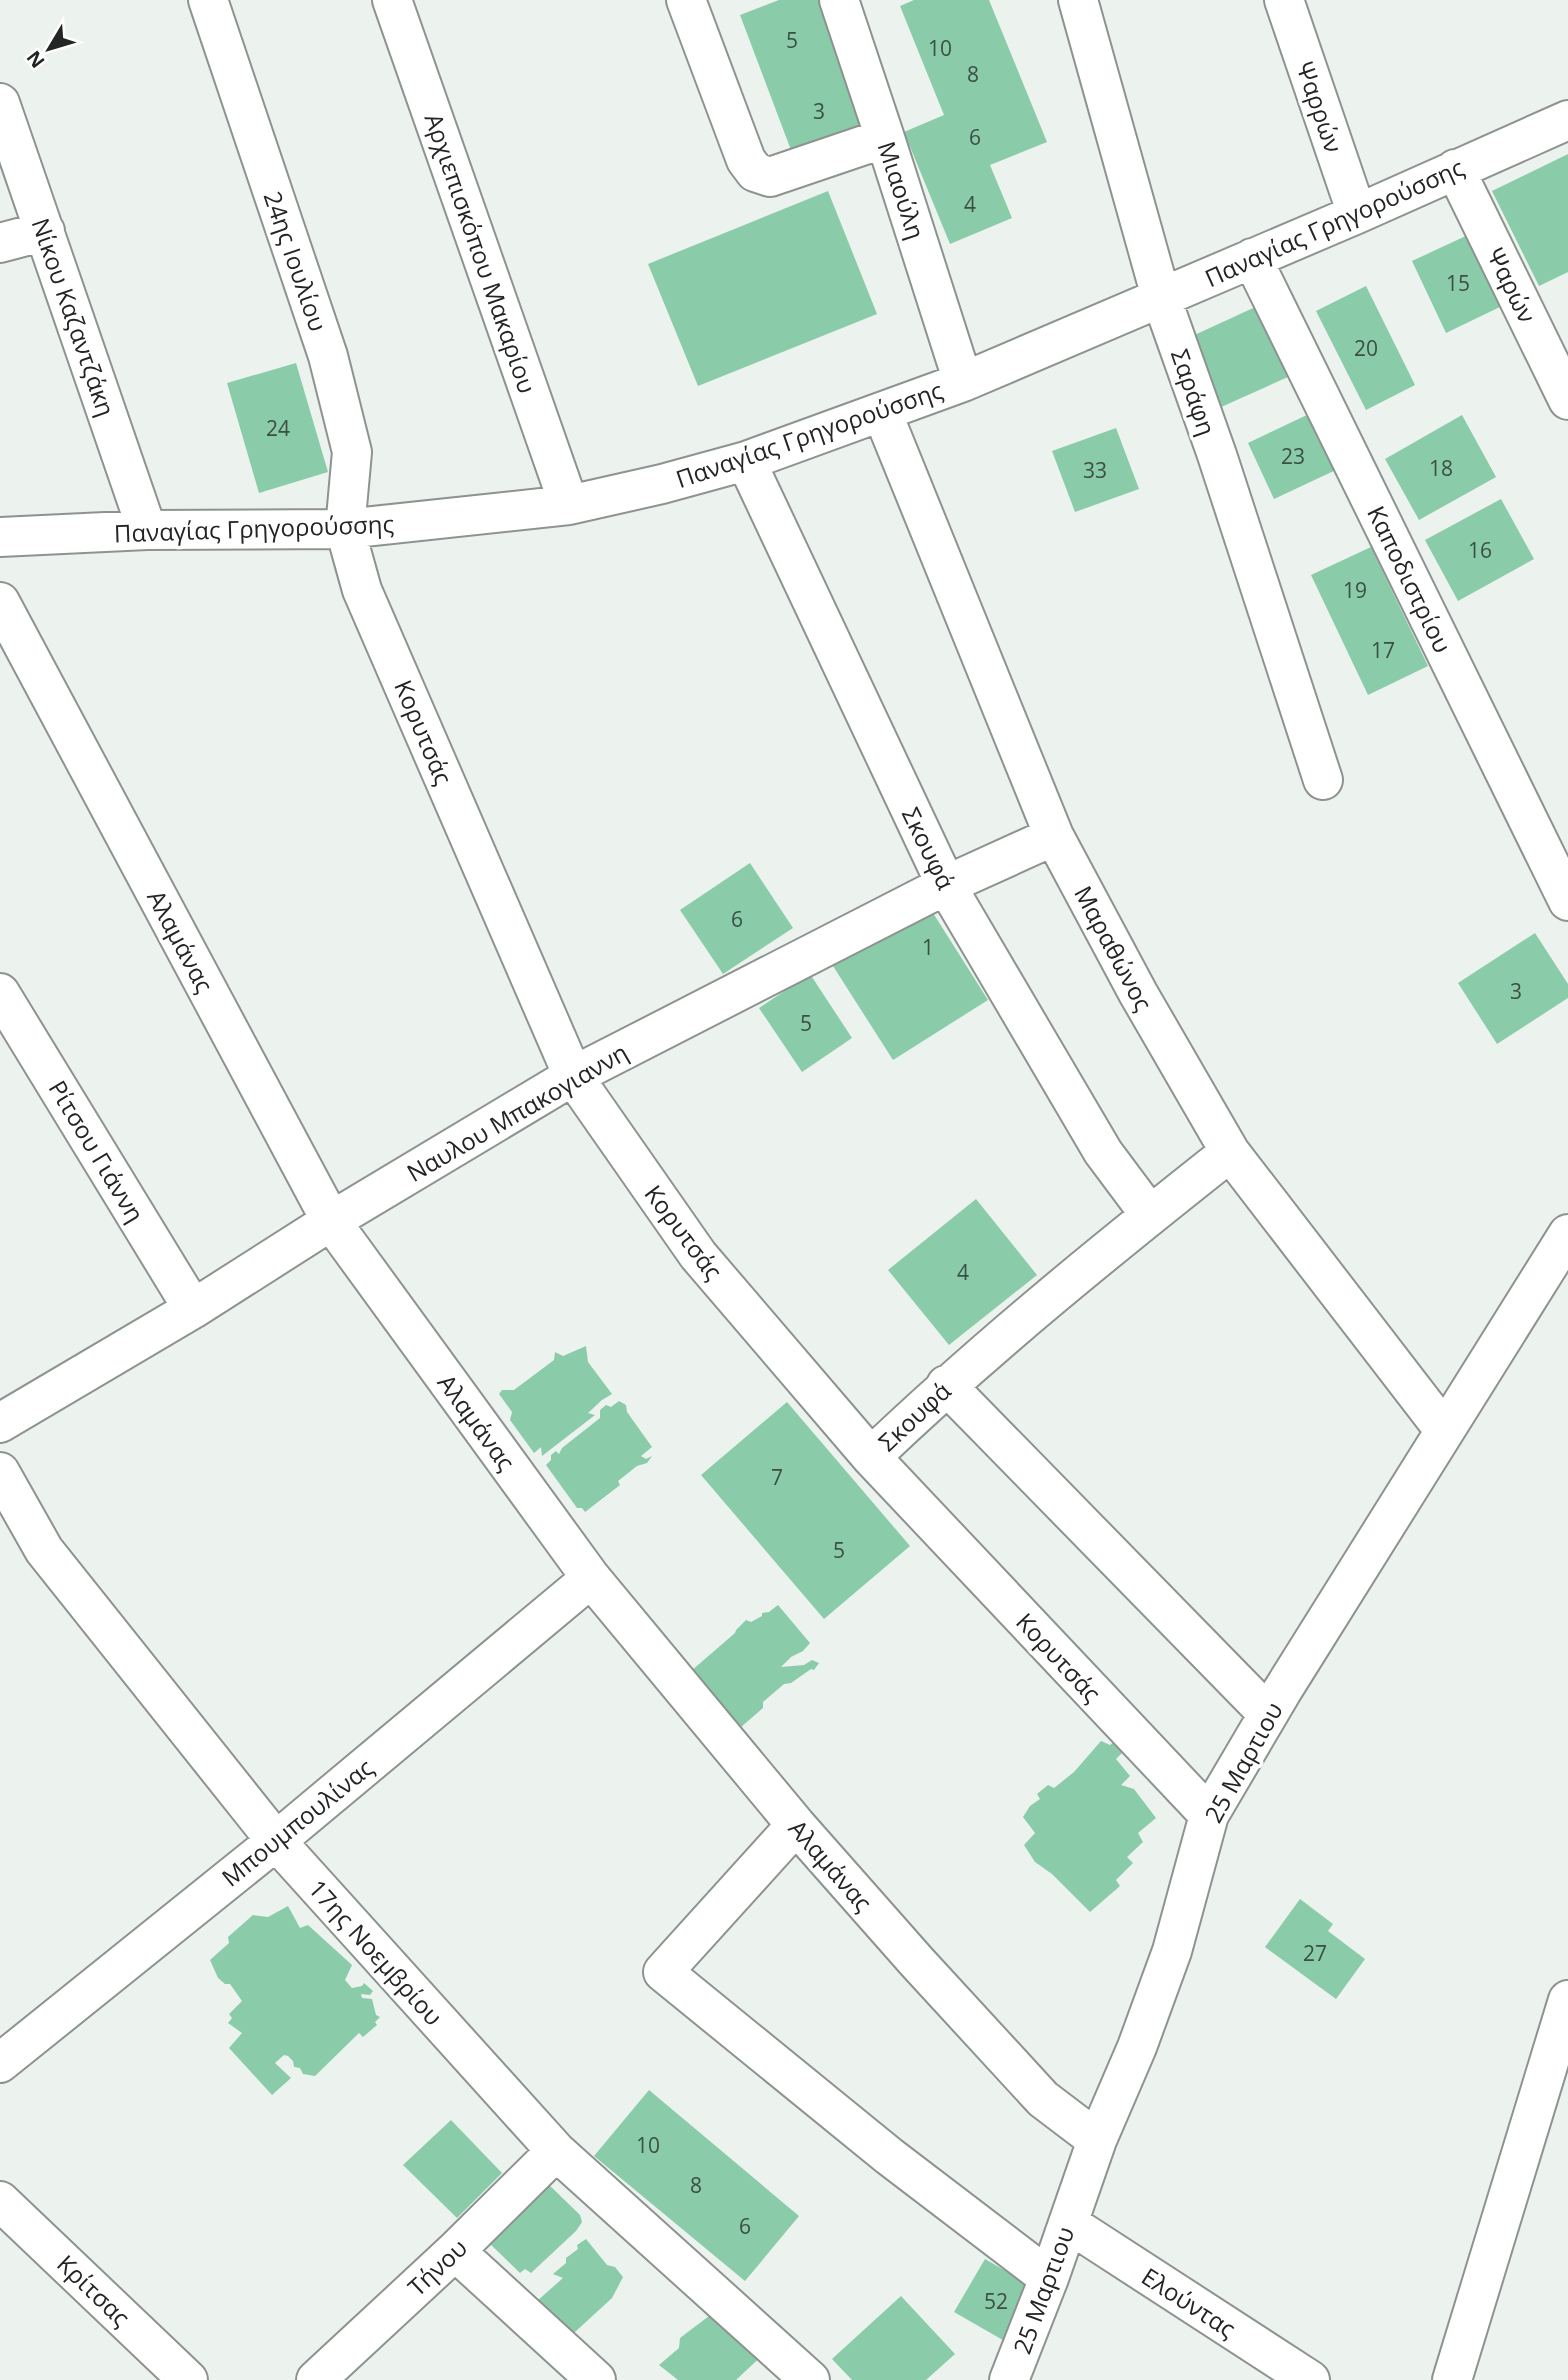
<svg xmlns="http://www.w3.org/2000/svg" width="1568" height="2380" viewBox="0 0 1568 2380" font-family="'Open Sans',sans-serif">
	<rect width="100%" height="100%" fill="#ecf2ee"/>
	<path fill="#8acca9" d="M779,0H819L869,129L794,158L740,15Z
		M914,0H989L1047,142L990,165L1012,218L950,244L904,132L944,115L900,6Z
		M1568,154V272L1539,286L1492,191Z
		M828,191L877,314L698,386L648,264Z
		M1470,234L1504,305L1446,333L1412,261Z
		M1366,286L1415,385L1366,410L1316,311Z
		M1264,303L1297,373L1219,408L1188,338Z
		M296,363L328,472L259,493L227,383Z
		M1311,413L1338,469L1274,499L1248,443Z
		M1462,415L1496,477L1419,520L1385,459Z
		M1116,428L1139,489L1075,512L1052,451Z
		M1501,499L1534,559L1458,601L1425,540Z
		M1371,547L1428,666L1368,695L1311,575Z
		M750,863L793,928L723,974L680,910Z
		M928,905L988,1000L893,1060L833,966Z
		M1535,933L1568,984V998L1497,1044L1458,983Z
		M810,974L852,1038L802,1072L759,1008Z
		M976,1199L1037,1275L949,1345L888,1270Z
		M586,1346L588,1362L612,1394L602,1400L588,1413L595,1415L542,1456L541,1447L534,1453L510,1420L512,1412L499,1394L502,1390H514L554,1360L555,1352L563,1356Z
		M619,1401L626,1405L627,1412L652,1447L641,1456L646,1459L652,1456L647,1463L637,1466L618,1481L620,1485L585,1512L582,1508H577L546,1465L551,1460V1455L556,1451L559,1454L562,1448L600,1418V1410L606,1405L611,1407Z
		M787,1402L910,1546L824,1619L701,1475Z
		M778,1605L810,1643L803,1651L791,1657L781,1667L804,1665L812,1660L819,1663L814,1670L811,1669L791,1683L784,1684L763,1702V1708L741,1727L721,1711L691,1671L735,1633L736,1630L746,1620L751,1622L762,1616V1613L769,1612Z
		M1118,1739L1128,1747L1116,1759L1130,1776L1121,1785L1134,1789L1156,1818L1138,1833L1143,1842L1127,1857L1133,1863L1116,1880L1120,1886L1090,1912L1052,1874L1035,1862L1024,1845L1035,1833L1023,1817L1030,1806L1040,1799L1037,1794L1048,1785L1054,1788L1074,1772L1101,1741L1110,1745Z
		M1300,1899L1333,1924L1328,1931L1365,1959L1336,1999L1265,1947Z
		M288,1906L300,1928L308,1925L352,1965L345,1980L352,1988L362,1986L364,1983L373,1991L370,1995L361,1994L362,1998L372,1999L376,2015L380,2017L375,2022L377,2025L363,2037L359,2033L315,2076L303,2074L300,2068L294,2067L293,2061L288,2056L284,2055L275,2063L291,2078L272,2095L229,2048L242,2033L228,2023L232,2018L229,2014L242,2001L230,1984H225L218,1978L210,1960L229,1943L228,1937L253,1915L268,1917Z
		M649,2090L799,2216L745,2281L594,2156Z
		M451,2120L502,2173L457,2218L403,2165Z
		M542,2178L580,2215L582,2222L576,2231L531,2273L525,2269L520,2273L484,2238Z
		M586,2239L607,2265L615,2267L623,2277L612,2298L575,2332L571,2331L537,2301L563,2278L553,2274L566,2263V2258L578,2249L577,2245Z
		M985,2259L1039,2290L1008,2343L954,2312Z
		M901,2296L955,2354L926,2380H852L832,2359Z
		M710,2309L767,2351L736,2380H678L659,2365L679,2348L680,2338L709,2316Z"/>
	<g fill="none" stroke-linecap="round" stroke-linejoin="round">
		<defs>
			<path id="minor" d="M208,0L328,356L352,452L345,529L362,590L573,1076L698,1255L871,1457L1209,1815
				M392,0L569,505
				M686,0L746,160L755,172L770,177L885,138
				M839,0L885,138L963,382
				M1078,0L1161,297L1217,455L1323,780
				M1284,0L1357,214
				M0,103L147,530
				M1455,169L1568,400
				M0,243L45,231
				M1252,258L1568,901
				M882,412L1054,836L1138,993L1230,1152L1444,1430
				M746,461L946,885L1103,1152L1150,1215
				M0,537L147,530L345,529L569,505L662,484L746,461L963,382L1357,214L1568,120
				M0,602L331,1221L591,1578L796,1825L917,1962L1043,2099L1097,2140
				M0,993L193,1309
				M946,1385L1268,1714
				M0,1423L193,1309L331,1221L573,1076L946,885L1054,836
				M871,1457C984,1349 1106,1250 1230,1152
				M0,1472L44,1550L276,1841L556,2151L810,2380
				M796,1825L663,1972L889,2156L1049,2278
				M0,2063L276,1841L591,1578
				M0,2201L188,2380
				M1068,2223L1310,2380
				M455,2251L596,2380
				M316,2380L455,2251L556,2151
				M1009,2380L1049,2278L1097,2140L1137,2047L1172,1951L1209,1815L1282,1691L1568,1234
				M1452,2380L1568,2000"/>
		</defs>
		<use href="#minor" stroke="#8d938f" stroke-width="42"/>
		<use href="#minor" stroke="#fff" stroke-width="38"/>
	</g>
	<g text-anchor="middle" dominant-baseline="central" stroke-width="7" stroke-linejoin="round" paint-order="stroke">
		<g font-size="21" fill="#3c4f44">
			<text x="792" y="40">5</text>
			<text x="940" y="48">10</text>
			<text x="973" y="74">8</text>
			<text x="819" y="111">3</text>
			<text x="975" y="137">6</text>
			<text x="970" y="204">4</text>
			<text x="1458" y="283">15</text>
			<text x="1366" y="348">20</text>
			<text x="278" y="428">24</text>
			<text x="1293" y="456">23</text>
			<text x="1441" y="468">18</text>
			<text x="1095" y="470">33</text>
			<text x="1480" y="550">16</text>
			<text x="1355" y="590">19</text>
			<text x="1383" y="650">17</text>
			<text x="737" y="919">6</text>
			<text x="928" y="947">1</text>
			<text x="1516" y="991">3</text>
			<text x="806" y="1023">5</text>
			<text x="963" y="1272">4</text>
			<text x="777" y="1477">7</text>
			<text x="839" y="1550">5</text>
			<text x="1315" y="1953">27</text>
			<text x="648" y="2145">10</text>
			<text x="696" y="2185">8</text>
			<text x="745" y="2226">6</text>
			<text x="996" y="2301">52</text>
		</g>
		<g font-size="24" fill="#222523" stroke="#fff">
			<text transform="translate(1320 107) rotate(71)">Ψαρρών</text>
			<text transform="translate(902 190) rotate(72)">Μιαούλη</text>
			<text transform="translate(1334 222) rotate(-24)">Παναγίας Γρηγορούσσης</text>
			<text transform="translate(481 253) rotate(71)">Αρχιεπισκόπου Μακαρίου</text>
			<text transform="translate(296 261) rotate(71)">24ης Ιουλίου</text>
			<text transform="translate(1512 285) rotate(64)">Ψαρών</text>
			<text transform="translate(74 317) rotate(71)">Νίκου Καζαντζάκη</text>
			<text transform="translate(1194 392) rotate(71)">Σαράφη</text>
			<text transform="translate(809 434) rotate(-19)">Παναγίας Γρηγορούσσης</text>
			<text transform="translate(254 528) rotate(-2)">Παναγίας Γρηγορούσσης</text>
			<text transform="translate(1410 579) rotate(64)">Καποδιστρίου</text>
			<text transform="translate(424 732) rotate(67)">Κορυτσάς</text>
			<text transform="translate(929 848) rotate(64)">Σκουφά</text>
			<text transform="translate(181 941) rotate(62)">Αλαμάνας</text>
			<text transform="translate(1114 948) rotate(62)">Μαραθώνος</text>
			<text transform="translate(517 1112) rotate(-30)">Ναυλου Μπακογιαννη</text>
			<text transform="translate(97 1151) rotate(59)">Ρίτσου Γιάννη</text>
			<text transform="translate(684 1232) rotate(53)">Κορυτσάς</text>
			<text transform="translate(914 1416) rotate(-43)">Σκουφά</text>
			<text transform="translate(477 1422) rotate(54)">Αλαμάνας</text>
			<text transform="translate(1059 1657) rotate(47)">Κορυτσάς</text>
			<text transform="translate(1243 1762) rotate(-61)">25 Μαρτιου</text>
			<text transform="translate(297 1822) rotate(-39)">Μπουμπουλίνας</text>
			<text transform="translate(831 1865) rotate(49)">Αλαμάνας</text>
			<text transform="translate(376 1952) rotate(48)">17ης Νοεμβρίου</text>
			<text transform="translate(437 2267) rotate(-43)">Τήνου</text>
			<text transform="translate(94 2290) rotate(44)">Κρίτσας</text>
			<text transform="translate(1043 2290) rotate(-70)">25 Μαρτιου</text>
			<text transform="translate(1189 2302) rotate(33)">Ελούντας</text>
		</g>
	</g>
	<g transform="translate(49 49) rotate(232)" stroke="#ffffff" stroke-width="5" paint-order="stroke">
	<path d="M0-5L12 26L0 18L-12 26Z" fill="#222523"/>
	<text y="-10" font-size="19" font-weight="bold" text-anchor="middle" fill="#222523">N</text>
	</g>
</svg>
